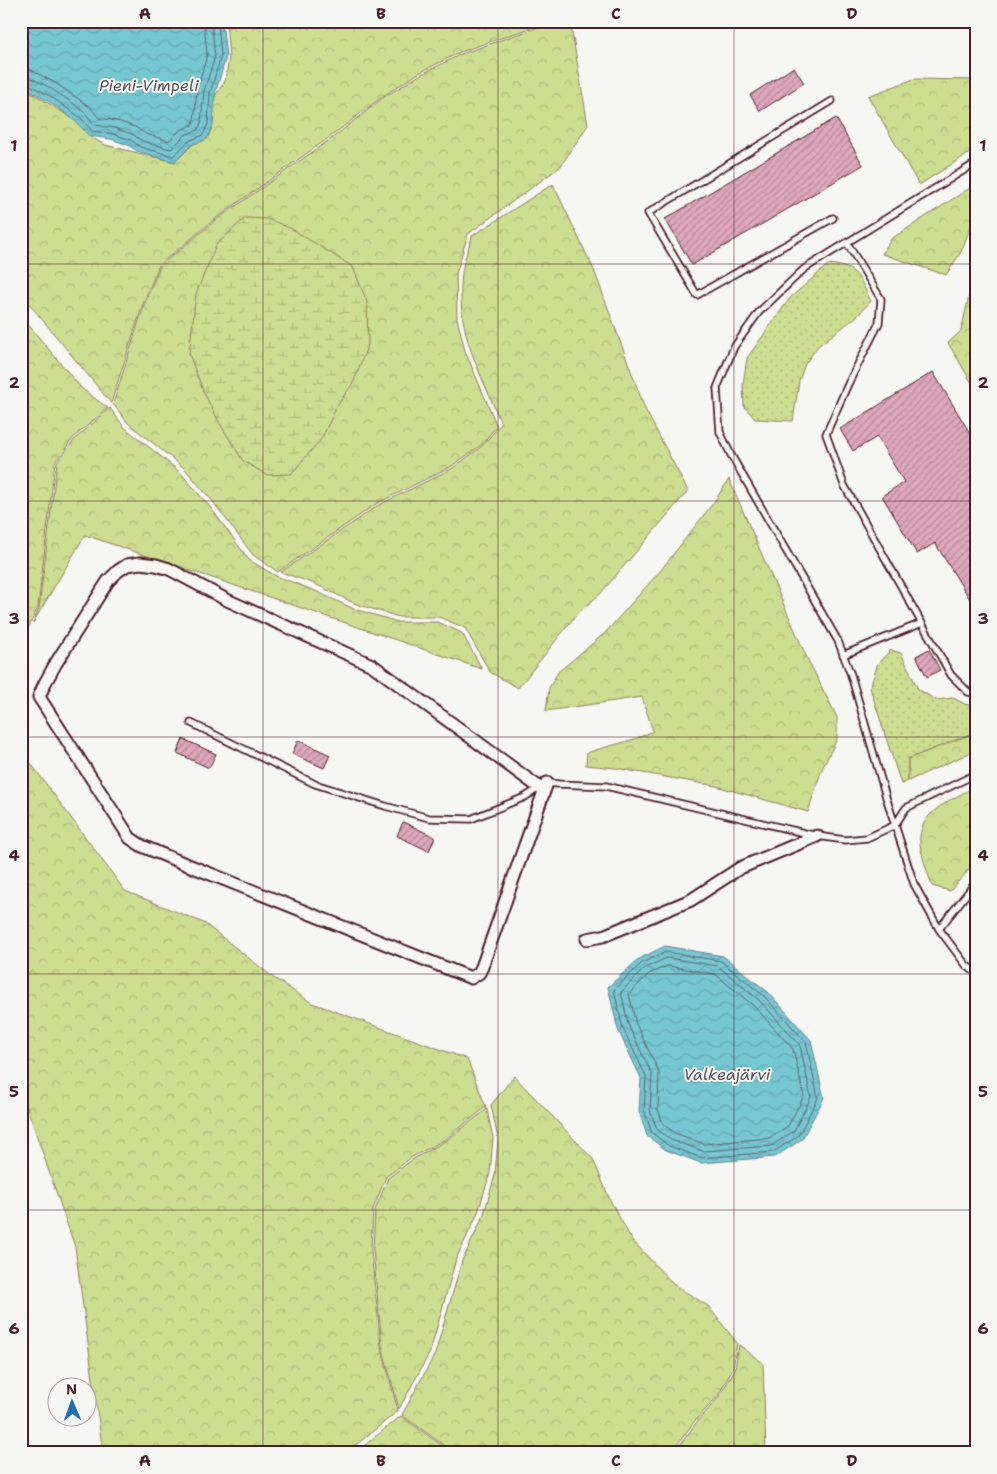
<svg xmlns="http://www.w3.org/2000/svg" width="997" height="1474" viewBox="0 0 997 1474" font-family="'Shantell Sans',sans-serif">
	<defs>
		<pattern id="grass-dots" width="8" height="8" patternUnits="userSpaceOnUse" patternTransform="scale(1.25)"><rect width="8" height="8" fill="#cddd90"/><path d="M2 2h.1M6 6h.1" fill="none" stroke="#b2bd7c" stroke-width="1.8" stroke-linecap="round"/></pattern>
		<pattern id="forest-crowns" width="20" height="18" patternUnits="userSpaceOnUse" patternTransform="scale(1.25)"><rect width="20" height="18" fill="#cddd90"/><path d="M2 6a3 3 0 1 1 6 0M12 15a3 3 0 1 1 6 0" fill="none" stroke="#b2bd7c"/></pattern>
		<pattern id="wetland-marsh" width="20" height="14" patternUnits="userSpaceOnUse" patternTransform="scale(1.25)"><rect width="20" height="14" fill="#cddd90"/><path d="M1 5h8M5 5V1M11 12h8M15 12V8" fill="none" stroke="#b2bd7c"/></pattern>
		<pattern id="water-waves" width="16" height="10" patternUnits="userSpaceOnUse" patternTransform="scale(1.25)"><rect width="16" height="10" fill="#76c7d1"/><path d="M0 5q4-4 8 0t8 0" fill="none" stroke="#68aab4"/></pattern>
		<pattern id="building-hatch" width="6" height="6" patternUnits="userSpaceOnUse" patternTransform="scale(1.25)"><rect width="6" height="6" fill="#dea7bc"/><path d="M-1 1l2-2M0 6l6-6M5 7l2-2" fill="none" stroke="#b68799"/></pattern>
	</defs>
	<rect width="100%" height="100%" fill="#f6f6f2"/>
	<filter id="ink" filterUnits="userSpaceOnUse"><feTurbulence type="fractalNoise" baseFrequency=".02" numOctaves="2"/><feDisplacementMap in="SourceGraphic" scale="10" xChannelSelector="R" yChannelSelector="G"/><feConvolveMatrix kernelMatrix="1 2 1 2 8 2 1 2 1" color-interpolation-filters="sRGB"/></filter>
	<g filter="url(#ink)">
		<path fill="url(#grass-dots)" stroke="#8c7e5e" d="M829,264C859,268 858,276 871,301L856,317L818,346L805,364L799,381L793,421L755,419L744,406L743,384L747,358L790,298Z
			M891,650L901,653L918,689L936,700L953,698L965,704L976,707V732L908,759V781L901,784L870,688L878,663Z"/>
		<path fill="url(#forest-crowns)" stroke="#8c7e5e" d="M226,21H551L460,52L419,73L383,96L334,134L215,219L159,265L143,304L111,403L21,294V86L78,122L89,136L105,145L175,162L193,144L207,139L215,96L225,81L229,58Z
			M556,21H570L588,125L560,167L468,234L456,274L457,318L465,351L497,426L481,445L452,466L376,504L278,572L253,555L214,503L184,468L128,423L113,404L144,305L160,266L216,220L335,136L384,97L420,75L461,54Z
			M914,79L971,80L976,84V149L919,185L868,96Z
			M553,184L594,270L645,409L688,491L600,594L577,614L518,688L490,672L465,628L439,617H399L356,604L315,584L281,572L377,506L453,468L482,446L501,424C481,371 455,334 462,273C463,261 469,248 472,236Z
			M976,184V213L961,252L946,275L882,254L891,239Z
			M976,275V390L948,343L961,331L973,279Z
			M21,316L82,389L108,408L74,437L55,462L38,607L21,644Z
			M110,408L124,427L180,472L210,507L249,560L276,576L313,590L354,609L398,622H438L462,633L482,669L85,535L33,623L39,608L57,462L75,439Z
			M729,479L807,658L837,717V739L822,769L808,812L716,786L615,768L586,765L587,753C609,745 633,742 653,731L642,697L546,711L549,688L558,672L605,633L661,570L714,502Z
			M976,732V750L908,781V759Z
			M21,750L125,891L204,923L274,978L312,1003L467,1059L486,1107L446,1139L412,1157L386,1177L373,1209L371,1251L381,1346L398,1411L346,1453H103L75,1247L21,1090Z
			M976,786V862L950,891L932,886C928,873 922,858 920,844C917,811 952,800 976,786Z
			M514,1076L593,1159L610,1200L632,1240L673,1284L708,1306L737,1343L733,1368L718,1396L694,1422L671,1453H458L445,1446L402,1415L435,1354L462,1261L483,1217L495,1175L498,1139L491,1105Z
			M487,1109L493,1138L490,1173L477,1215L456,1259L430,1352L399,1409L382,1346L373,1250L375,1210L388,1178L413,1159L447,1140Z
			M739,1345L763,1363L766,1453H674L696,1423L719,1397L735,1369Z
			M401,1416L444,1447L455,1453H355Z"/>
		<path fill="url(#wetland-marsh)" stroke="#8c7e5e" d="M245,218L268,219L292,229L353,267L367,302L368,344L354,381L336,408L322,438L291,474L267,475L243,461L219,422L204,393L189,354L196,294L216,245Z"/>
		<path fill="url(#water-waves)" stroke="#64848f" d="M21,21H222L226,57L215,94L213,125L207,139L191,145L175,162L137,151L128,145L111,139L89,136C71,113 46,100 21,85Z
			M665,946L723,956L768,992L811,1040L824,1098L802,1139L775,1157L701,1163L666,1150L647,1136L639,1111L641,1078L618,1030L608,987L639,959Z"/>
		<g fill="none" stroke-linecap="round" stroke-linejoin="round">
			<path stroke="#5c626d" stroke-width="1" d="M21,68L31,70L57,84L90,107L99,118L117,121L135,127L146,134L169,141L180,130L192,125L194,121L197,89L207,55L204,21
				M21,75C35,76 74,103 85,113C89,117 92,122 95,125L115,128L134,135L142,141L171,149L185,135L198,130L201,123L204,91L215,56L211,21
				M21,81L25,82L50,96L81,118L92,131L113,134L131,140L140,147L173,156L189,141L203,135L208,124L210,93L221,56L218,21
				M666,952L721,961L764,996L806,1042L818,1098L798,1136L773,1152L702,1158L669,1146L652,1133L644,1110L646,1076L623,1029L614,990L642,963Z
				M667,958L718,966L760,1001L800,1045L811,1097L794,1131L771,1146L703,1151L671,1140L657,1129L650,1110L652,1074L629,1027L621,992L645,968Z
				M668,966L715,974L754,1006L793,1049L804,1096L788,1126L769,1138L704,1144L675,1133L663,1124L658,1109L659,1072L636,1024L629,994L649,974Z"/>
		</g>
		<path fill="url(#building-hatch)" stroke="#4a1f2b" d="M794,67L804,83L760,111L750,95Z
			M836,118L863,165L692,265L665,219Z
			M933,372L976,443V609L935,543L917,554L882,496L904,482L877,437L853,451L840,429Z
			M929,649L940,670L927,677L916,656Z
			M183,739L216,754L209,768L177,753Z
			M298,740L330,755L324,768L292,754Z
			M403,822L435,837L429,851L397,836Z"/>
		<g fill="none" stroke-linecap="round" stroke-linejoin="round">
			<defs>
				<path id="lane" d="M832,101L648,213L697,295L833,218
					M976,163L804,269L759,312L734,347L717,388L720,432L731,455L838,641L851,675L886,797L914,884L939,929L966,965L976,973
					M847,243L881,299L879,323L848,384L826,434L844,485L951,675L968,692L976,693
					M843,655L922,623
					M191,723L315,784L385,806L429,818L471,819L525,797L547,783L559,784L606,786L817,836L845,840L867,838L895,825L906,808L976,774
					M939,929L976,882"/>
				<path id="street" d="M540,788L372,665L227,600L169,569L156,565L140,563L127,565L118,571L108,581L56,663L44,685L39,697L130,838L142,846L178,861L471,978L479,973L482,967L547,783
					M587,939L603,936L691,900L740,868L817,836"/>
			</defs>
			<use href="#lane" stroke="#4a1f2b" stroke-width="9"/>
			<use href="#street" stroke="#4a1f2b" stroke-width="15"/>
			<use href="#lane" stroke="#f6f6f2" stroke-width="5.5"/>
			<use href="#street" stroke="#f6f6f2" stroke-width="11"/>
		</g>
	</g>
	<path fill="none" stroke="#4a1f2b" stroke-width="1" stroke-opacity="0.55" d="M263,21V1453M498,21V1453M734,21V1453M21,264H976M21,501H976M21,737H976M21,974H976M21,1210H976"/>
	<g text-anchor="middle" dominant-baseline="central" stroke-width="4" stroke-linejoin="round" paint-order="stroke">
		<g font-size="16" font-style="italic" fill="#57515d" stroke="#f6f6f2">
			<text x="149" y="85">Pieni-Vimpeli</text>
			<text x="727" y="1074">Valkeajärvi</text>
		</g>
	</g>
	<rect width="997" height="1474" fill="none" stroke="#f6f6f2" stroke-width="55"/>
	<g transform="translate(72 1402) rotate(358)"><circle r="24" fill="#f6f6f2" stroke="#b1a0a2"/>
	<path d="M0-4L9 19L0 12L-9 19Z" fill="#1f6fb2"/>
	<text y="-8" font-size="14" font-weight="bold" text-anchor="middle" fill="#4a1f2b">N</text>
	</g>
	<rect x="28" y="28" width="942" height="1418" fill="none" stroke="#4a1f2b" stroke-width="2"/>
	<g font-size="16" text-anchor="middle" font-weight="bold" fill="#4a1f2b">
		<text x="145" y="19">A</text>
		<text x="381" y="19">B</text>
		<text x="616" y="19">C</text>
		<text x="852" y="19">D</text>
		<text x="14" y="151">1</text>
		<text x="983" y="151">1</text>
		<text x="14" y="388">2</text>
		<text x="983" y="388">2</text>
		<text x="14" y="624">3</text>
		<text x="983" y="624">3</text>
		<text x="14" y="861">4</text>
		<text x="983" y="861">4</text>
		<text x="14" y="1097">5</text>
		<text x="983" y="1097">5</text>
		<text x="14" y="1334">6</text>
		<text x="983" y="1334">6</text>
		<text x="145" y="1466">A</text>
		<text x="381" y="1466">B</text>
		<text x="616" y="1466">C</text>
		<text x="852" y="1466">D</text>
	</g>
</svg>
